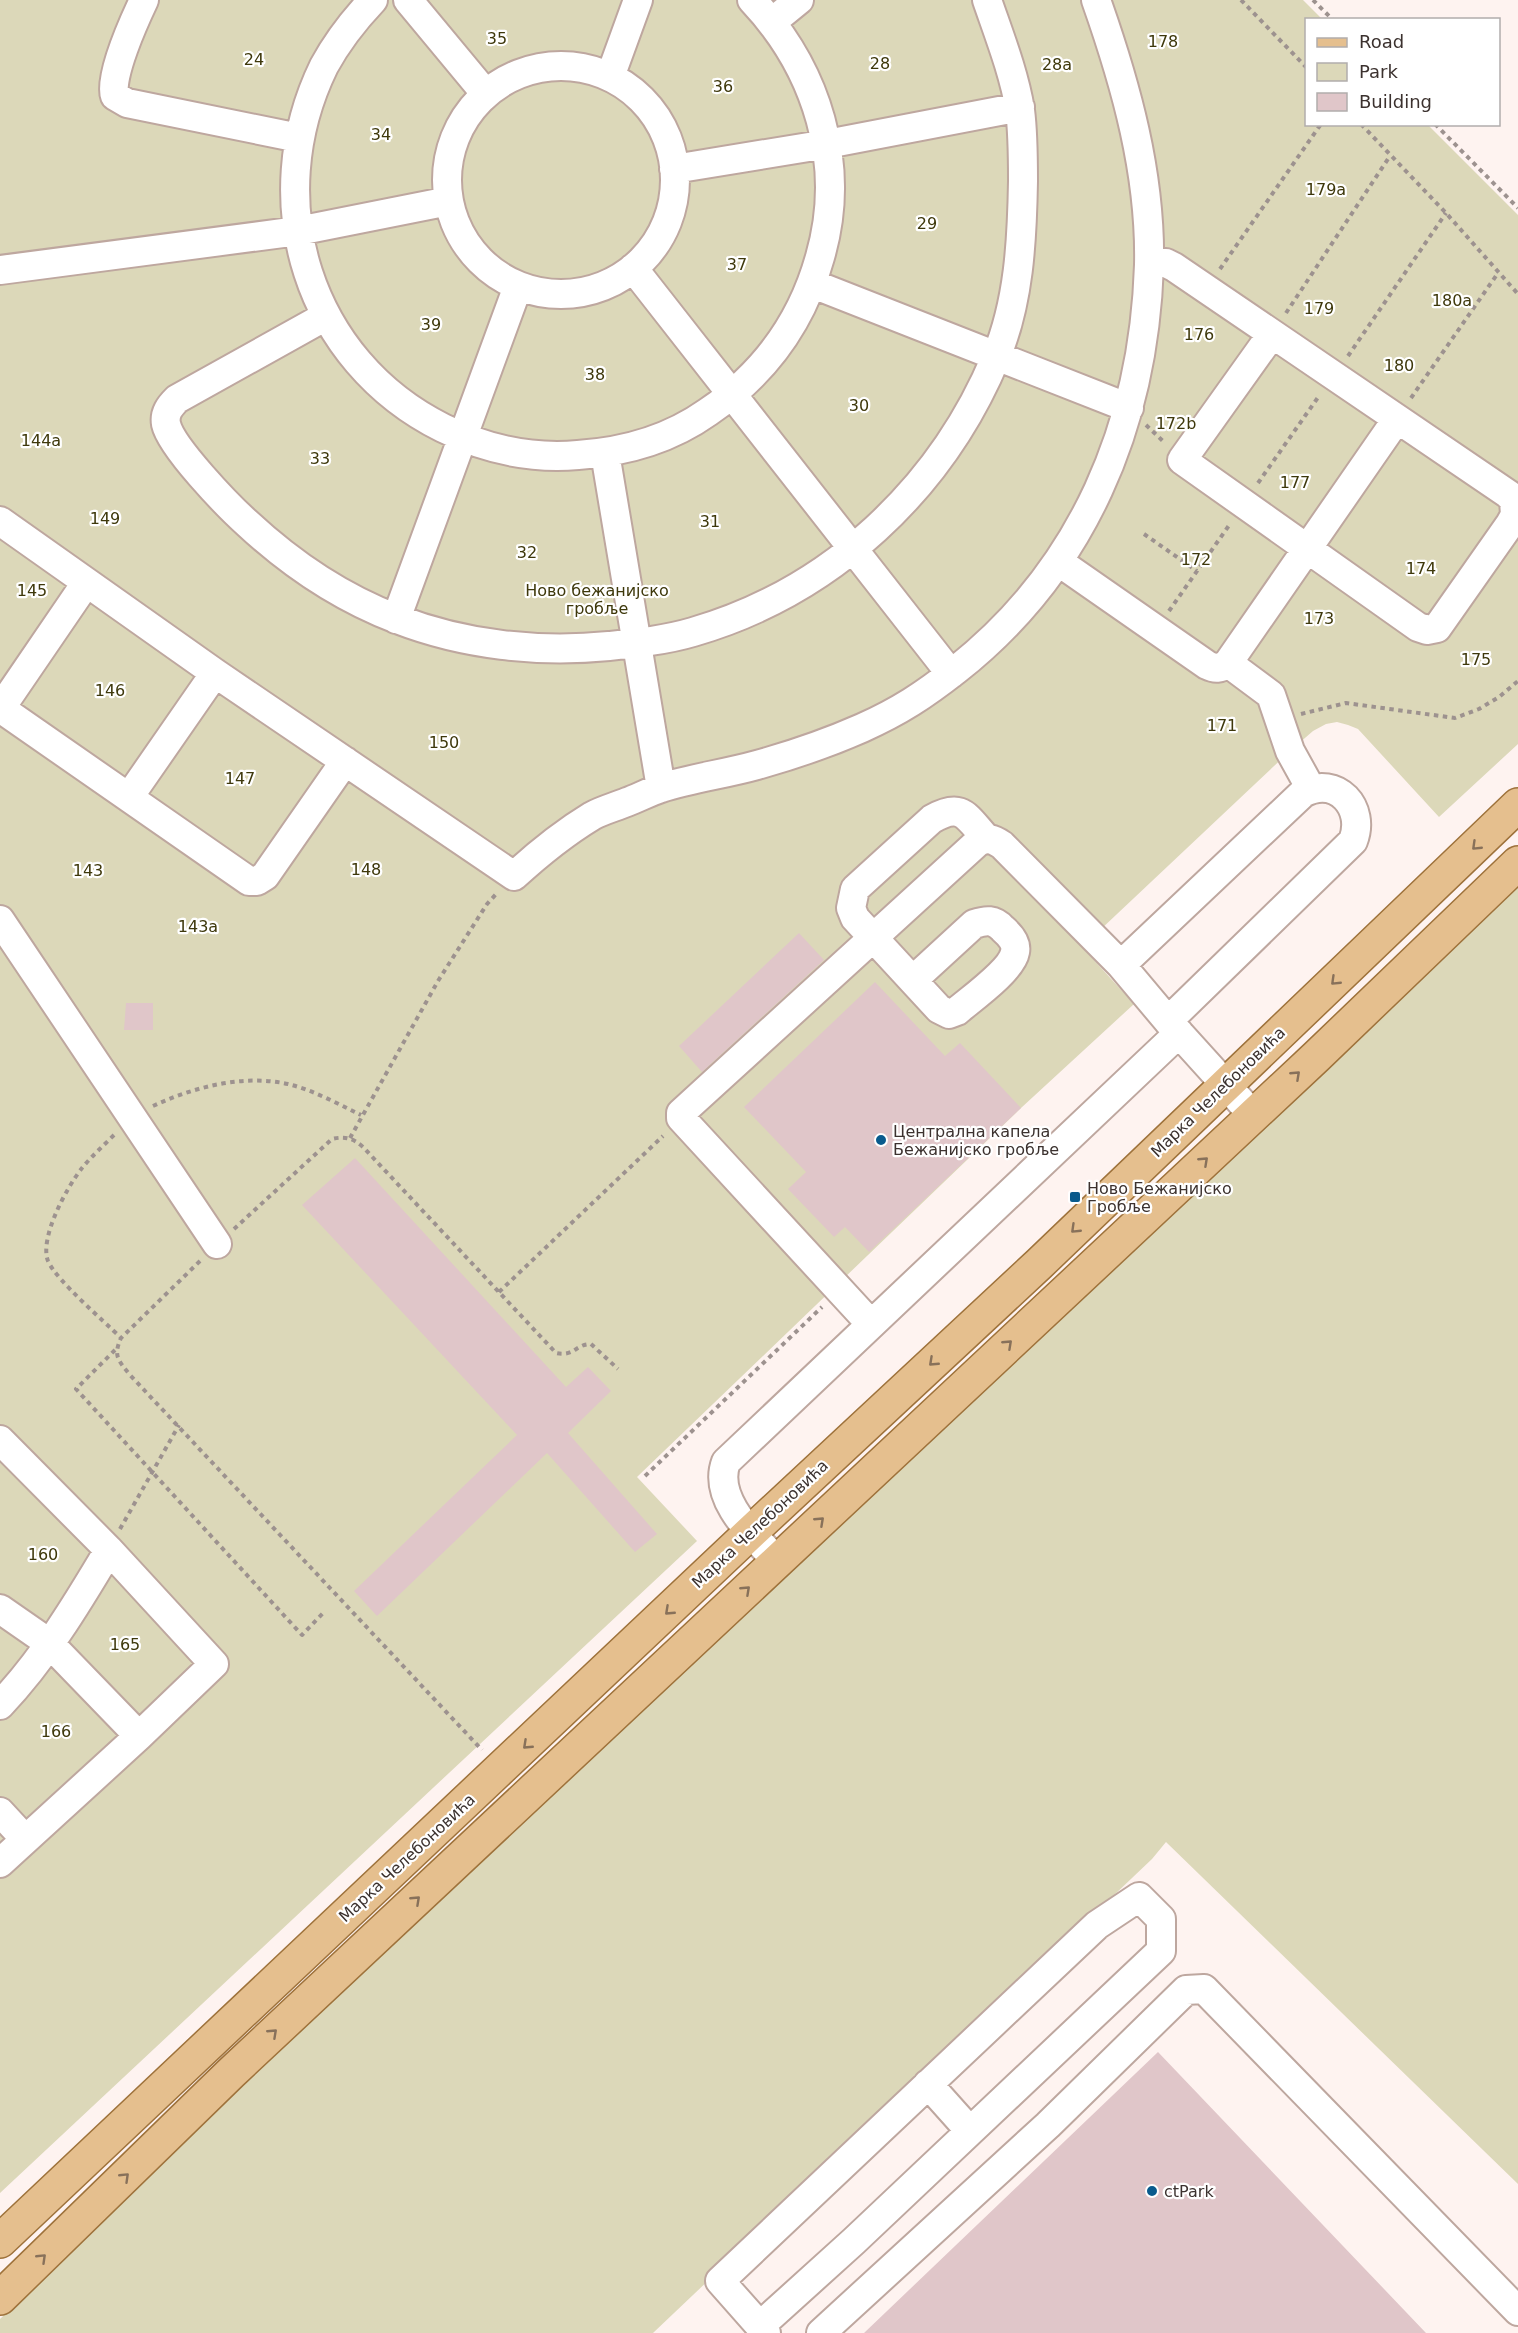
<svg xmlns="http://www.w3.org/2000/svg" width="1518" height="2333" viewBox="0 0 1518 2333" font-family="'DejaVu Sans',sans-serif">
	<rect width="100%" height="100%" fill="#fef3f0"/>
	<path fill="#dcd8b9" d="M0,0H1303L1322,19L1306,20V124L1428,125L1518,215V744L1439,817L1358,729L1348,725L1337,722L1326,724L1313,731L1290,751L1082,947L1134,1004L1021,1108L637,1477L697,1541L0,2193Z
		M1518,871V2184L1166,1842L1152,1859L653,2333H0V2319L1253,1115Z"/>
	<path fill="#e0c6c9" d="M799,933L824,960L702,1072L679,1046Z
		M875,982L945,1056L960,1043L1021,1108L869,1252L845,1227L834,1237L788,1189L806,1172L744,1107Z
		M126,1003H153V1030H124Z
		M355,1158L566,1387L588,1367L611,1391L568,1433L657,1534L635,1552L547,1453L377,1616L354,1591L517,1435L302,1205Z
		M1158,2052L1426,2333H864Z"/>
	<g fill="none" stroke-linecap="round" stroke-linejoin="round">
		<defs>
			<path id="minor" d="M144,0C135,19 108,78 115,96L127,103L299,138
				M373,0C354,20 337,42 324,66C258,201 308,361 443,428C485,449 531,459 578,455C624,452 670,439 708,412C764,374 802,322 820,257C847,164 817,69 752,0
				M408,0L486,94
				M772,22L799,0
				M447 180a114 114 0 1 1 228 0a114 114 0 1 1-228 0Z
				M610,77L638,0
				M674,169L827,144L1020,107
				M1149,263H1166L1174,267L1508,494L1514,500L1515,515L1510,524L1437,628L1427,630L1418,627L1182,460L1272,334
				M633,268L951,674
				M0,270L298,231L449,201
				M813,284L1129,408
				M326,316L177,399C170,406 164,413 166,424C171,447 228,506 247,523C290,563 342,598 397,619C464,645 538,653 609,646C637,643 666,640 693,632C831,592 941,489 996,357C1019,302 1022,241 1023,181C1023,158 1023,133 1020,110C1014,73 999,35 987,0
				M605,453L661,788
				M0,521L215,673L514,876C538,854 564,833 592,816C603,810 615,807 627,802C638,798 649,792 661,788C692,778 725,774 757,765C793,755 828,743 862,728C900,711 924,695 956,670C1083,570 1144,425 1149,265C1151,174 1126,85 1096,0
				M1059,562L1207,665C1215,669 1220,669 1228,663L1397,419
				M396,619L518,286
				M1228,663L1271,695L1290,751L1311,789
				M0,708L249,881H257L265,876L345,761
				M0,709L86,583
				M129,797L215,673
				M0,920L217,1244
				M913,980L974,924C986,920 994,919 1003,929C1010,935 1017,943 1015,952C1012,970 971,999 957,1011L949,1014L939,1009L855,918L851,908L855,889L932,819C962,802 966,816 986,838
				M1168,1021L1353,841C1366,808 1337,775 1303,793L1121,965L1168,1021L1253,1115
				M870,1323L681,1118V1113L978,842C988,837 993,839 1002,845L1121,965
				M0,1440L109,1550C77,1604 43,1660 0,1705
				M777,1561C754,1536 712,1499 726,1462L1179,1033
				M0,1609L49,1643L139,1736
				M0,1812L25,1839
				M0,1863L139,1736L214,1664L109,1550
				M928,2084L970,2131
				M760,2326L854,2241L1161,1951V1919L1139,1897L1097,1925L720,2281L766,2333
				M821,2333L1048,2125L1186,1990L1204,1989L1518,2311"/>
			<path id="major" d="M0,2241L751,1532L1039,1264L1518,805
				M0,2298L231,2073L1316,1057L1518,863"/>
		</defs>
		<use href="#minor" stroke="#bea79f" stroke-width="32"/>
		<use href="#major" stroke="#9e723b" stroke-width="36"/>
		<path stroke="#9d928f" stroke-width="4" stroke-dasharray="4.5 4.5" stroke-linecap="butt" d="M1241,0L1306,67
			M1313,0L1333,20
			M1361,124L1446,213L1518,294
			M1435,124L1518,208
			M1220,269L1321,124
			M1286,313L1390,156
			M1348,356L1446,213
			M1411,398L1498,273
			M1146,425L1165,443
			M1258,483L1319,396
			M1144,534L1197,571
			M1169,611L1230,524
			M1301,714L1346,703L1455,718L1479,709L1499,697L1518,681
			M153,1106C194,1087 243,1074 288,1084C313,1090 338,1104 361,1115
			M114,1135C103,1146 91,1157 82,1168C67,1187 39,1238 48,1261C56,1280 104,1321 121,1338
			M350,1138L438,981L487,904L498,892
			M234,1229L332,1139C345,1136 353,1138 363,1147L556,1353C574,1357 576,1344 591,1344L618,1369
			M200,1261L121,1338C113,1356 118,1360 130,1375L482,1750
			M499,1292L663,1136
			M115,1350L76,1389L302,1635L325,1611
			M645,1476L822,1307
			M120,1529L179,1425"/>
		<use href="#minor" stroke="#fff" stroke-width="28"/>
		<use href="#major" stroke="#e5bf8e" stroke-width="33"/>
	</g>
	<defs><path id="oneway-chevron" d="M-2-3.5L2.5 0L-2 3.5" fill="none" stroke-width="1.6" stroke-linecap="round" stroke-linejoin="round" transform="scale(1.5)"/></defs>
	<g stroke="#88715a">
		<use href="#oneway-chevron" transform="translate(1476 846) rotate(136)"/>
		<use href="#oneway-chevron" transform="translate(1335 981) rotate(136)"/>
		<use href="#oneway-chevron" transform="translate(1296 1075) rotate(-43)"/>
		<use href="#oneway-chevron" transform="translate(1204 1161) rotate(-43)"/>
		<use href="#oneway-chevron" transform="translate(1075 1229) rotate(136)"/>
		<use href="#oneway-chevron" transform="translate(1008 1344) rotate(-43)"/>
		<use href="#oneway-chevron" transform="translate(933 1362) rotate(137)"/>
		<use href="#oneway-chevron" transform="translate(820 1521) rotate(-43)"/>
		<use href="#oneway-chevron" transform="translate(746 1590) rotate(-43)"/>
		<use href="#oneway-chevron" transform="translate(669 1611) rotate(137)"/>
		<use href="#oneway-chevron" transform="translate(527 1745) rotate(137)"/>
		<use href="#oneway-chevron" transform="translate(416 1900) rotate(-43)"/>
		<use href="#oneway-chevron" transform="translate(273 2033) rotate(-43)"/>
		<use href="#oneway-chevron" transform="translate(125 2177) rotate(-44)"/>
		<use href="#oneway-chevron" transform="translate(42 2258) rotate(-44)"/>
	</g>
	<g fill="#095b8d" stroke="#fff" stroke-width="2">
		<circle cx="881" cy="1140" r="6"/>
		<rect x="1069" y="1191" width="12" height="12" rx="3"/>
		<circle cx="1152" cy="2191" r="6"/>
	</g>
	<g text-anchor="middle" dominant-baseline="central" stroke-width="4.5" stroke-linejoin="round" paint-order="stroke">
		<g font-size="16" fill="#3e380b" stroke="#fff">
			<text x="497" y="38">35</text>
			<text x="1163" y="41">178</text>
			<text x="254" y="59">24</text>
			<text x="880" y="63">28</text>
			<text x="1057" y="64">28a</text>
			<text x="723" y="86">36</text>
			<text x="381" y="134">34</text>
			<text x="1326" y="189">179a</text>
			<text x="927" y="223">29</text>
			<text x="737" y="264">37</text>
			<text x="1452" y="300">180a</text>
			<text x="1319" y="308">179</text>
			<text x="431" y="324">39</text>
			<text x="1199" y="334">176</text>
			<text x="1399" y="365">180</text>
			<text x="595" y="374">38</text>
			<text x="859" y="405">30</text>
			<text x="1176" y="423">172b</text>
			<text x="41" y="440">144a</text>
			<text x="320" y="458">33</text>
			<text x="1295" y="482">177</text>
			<text x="105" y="518">149</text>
			<text x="710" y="521">31</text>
			<text x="527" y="552">32</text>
			<text x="1196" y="559">172</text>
			<text x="1421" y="568">174</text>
			<text x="32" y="590">145</text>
			<text x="597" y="590">Ново бежанијско<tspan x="597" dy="18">гробље</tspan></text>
			<text x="1319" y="618">173</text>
			<text x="1476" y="659">175</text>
			<text x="110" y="690">146</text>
			<text x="1222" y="725">171</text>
			<text x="444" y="742">150</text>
			<text x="240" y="778">147</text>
			<text x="366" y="869">148</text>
			<text x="88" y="870">143</text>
			<text x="198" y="926">143a</text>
			<text x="43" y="1554">160</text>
			<text x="125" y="1644">165</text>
			<text x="56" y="1731">166</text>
		</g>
		<g font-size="16" fill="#3c322f" stroke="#fff">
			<text transform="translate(1218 1092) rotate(-44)">Марка Челебоновића</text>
			<text transform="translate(760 1524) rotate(-43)">Марка Челебоновића</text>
			<text transform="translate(407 1858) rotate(-43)">Марка Челебоновића</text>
		</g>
		<g font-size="16" fill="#3c322f" stroke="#fff" text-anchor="start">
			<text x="893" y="1131">Централна капела<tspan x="893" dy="18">Бежанијско гробље</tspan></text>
			<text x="1087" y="1188">Ново Бежанијско<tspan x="1087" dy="18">Гробље</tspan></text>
			<text x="1164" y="2191">ctPark</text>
		</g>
	</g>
	<rect x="1305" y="18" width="195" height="108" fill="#ffffff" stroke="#b1adac" stroke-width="1.5"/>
	<rect x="1317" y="38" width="30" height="9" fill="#e5bf8e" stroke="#b1adac" stroke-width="1.5"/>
	<text x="1359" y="48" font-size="18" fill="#3c322f">Road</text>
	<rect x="1317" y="63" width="30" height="18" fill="#dcd8b9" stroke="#b1adac" stroke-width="1.5"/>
	<text x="1359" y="78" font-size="18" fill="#3c322f">Park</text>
	<rect x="1317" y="93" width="30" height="18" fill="#e0c6c9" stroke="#b1adac" stroke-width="1.5"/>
	<text x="1359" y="108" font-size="18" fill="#3c322f">Building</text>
</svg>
